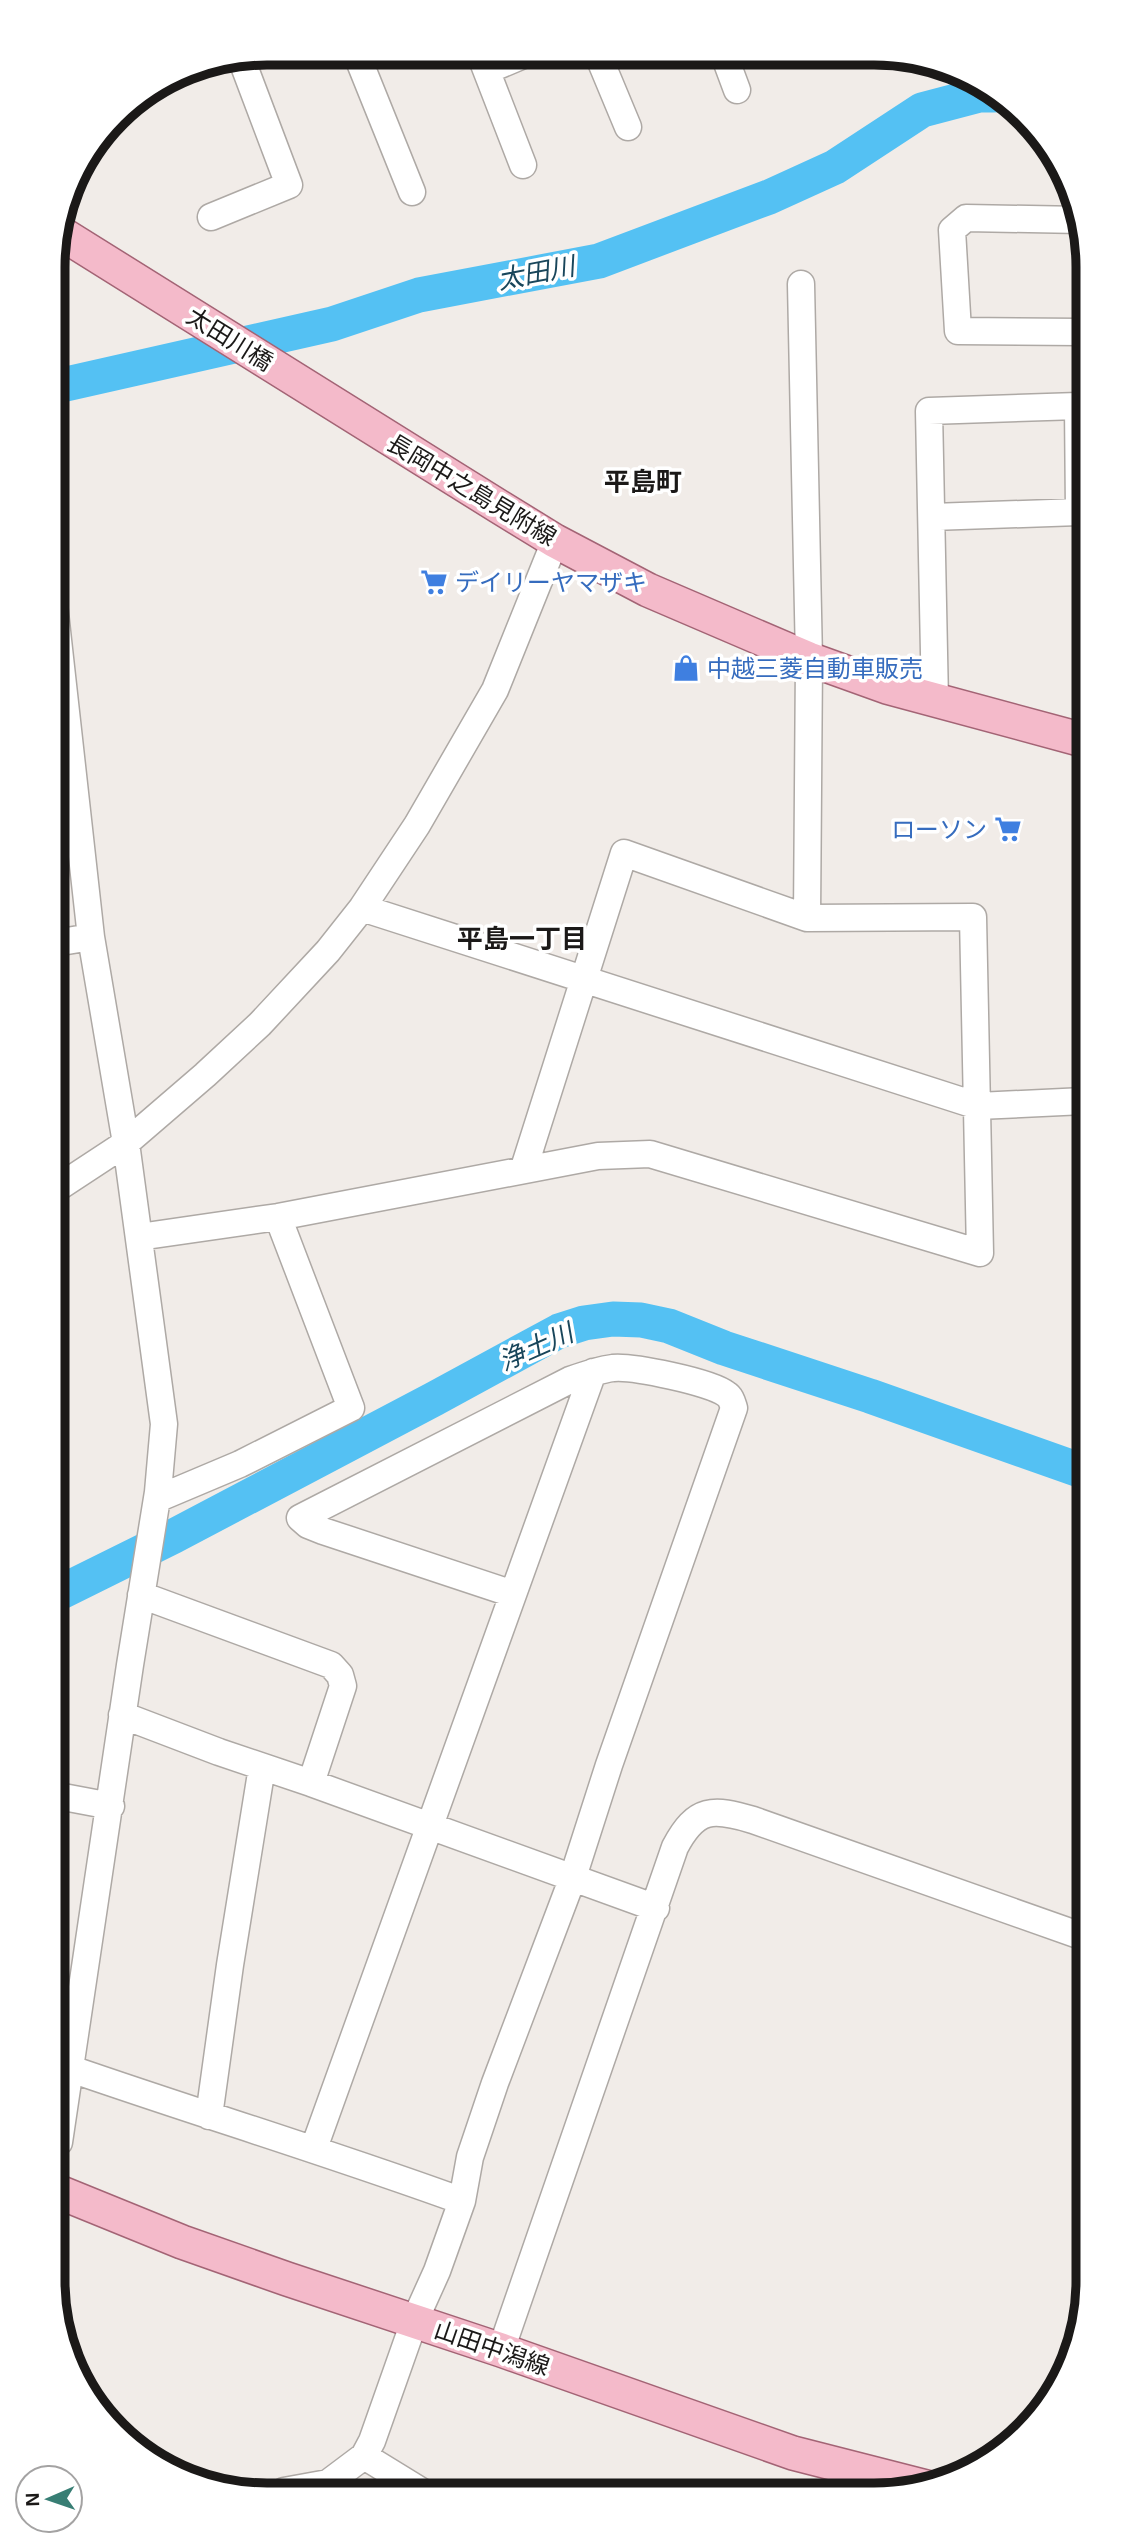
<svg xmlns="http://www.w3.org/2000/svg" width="1141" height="2548" viewBox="0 0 1141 2548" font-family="Arial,'Noto Sans JP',sans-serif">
	<rect width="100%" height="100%" fill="#f1ece8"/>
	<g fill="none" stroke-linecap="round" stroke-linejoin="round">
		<path stroke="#54c1f3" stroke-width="35" d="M53,387L332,324L419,295L599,261L769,197L835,167L922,110L979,95H994
			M57,1594L174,1536L434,1399L559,1331L584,1323L613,1319L641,1320L669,1326L724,1348L870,1396L1085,1472"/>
		<defs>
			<path id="minor" d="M356,53L412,192
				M480,54L523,165
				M598,55L628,127
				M724,55L737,90
				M488,70L526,54
				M211,217L289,185L241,58
				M1081,220L966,218L952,230L958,331L1081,332
				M801,284L809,659L807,918
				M932,517L1079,512L1078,406L929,411L935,701
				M54,604L91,937L126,1143L164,1424L158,1492L130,1665L59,2142
				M362,908L978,1106L1084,1101
				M55,943L91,937
				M56,1189L126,1143L205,1075L260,1024L328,951L362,908L417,825L495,690L555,541
				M139,1237L278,1217L598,1156L650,1154L980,1253L973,917L807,918L624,853L524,1168
				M157,1499L240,1464L351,1408L278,1217
				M141,1595L331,1665L340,1675L343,1686L311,1783
				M122,1715L219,1752L311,1783L656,1908
				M58,1796L111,1806
				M71,2069C201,2114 333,2154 462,2201
				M209,2116L230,1965L262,1767
				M314,2148L593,1372
				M501,2350L675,1847C696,1807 713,1808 753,1820L1087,1938
				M364,2456L421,2491
				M284,2491L328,2483L364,2456L372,2441L414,2322L437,2271L462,2201L470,2157L495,2083L573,1877L609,1765L734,1408C732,1402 731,1397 726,1394C711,1382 632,1366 613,1368C598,1370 584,1375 570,1380L300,1518L308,1525L323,1531L513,1594"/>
			<path id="major" d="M59,232L498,506L555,541L648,590L809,659L887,687L1083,740
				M59,2192L182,2242L287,2279L501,2350L793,2453L930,2488"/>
		</defs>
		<use href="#minor" stroke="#aea9a5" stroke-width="29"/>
		<use href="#major" stroke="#a36475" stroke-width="36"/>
		<use href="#minor" stroke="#fff" stroke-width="26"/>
		<use href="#major" stroke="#f4baca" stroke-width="33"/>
	</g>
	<defs>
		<symbol id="supermarket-bare" viewBox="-9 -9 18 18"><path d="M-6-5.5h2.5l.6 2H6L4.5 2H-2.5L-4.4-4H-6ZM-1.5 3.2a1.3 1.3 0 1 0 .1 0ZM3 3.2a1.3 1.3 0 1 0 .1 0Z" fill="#3f7fe0" stroke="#fff" stroke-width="2.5" paint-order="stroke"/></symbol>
		<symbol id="shop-bare" viewBox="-9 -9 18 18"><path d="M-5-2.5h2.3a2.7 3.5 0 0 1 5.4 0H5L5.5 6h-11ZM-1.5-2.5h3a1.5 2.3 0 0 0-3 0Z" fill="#3f7fe0" stroke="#fff" stroke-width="2.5" paint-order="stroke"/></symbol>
	</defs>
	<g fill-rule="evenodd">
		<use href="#supermarket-bare" x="415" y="563" width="38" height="38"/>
		<use href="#shop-bare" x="667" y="649" width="38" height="38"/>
		<use href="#supermarket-bare" x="989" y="810" width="38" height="38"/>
	</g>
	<g text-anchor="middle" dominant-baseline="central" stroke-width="7" stroke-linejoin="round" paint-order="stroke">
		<g font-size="24" fill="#1b1918" stroke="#fff">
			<text transform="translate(230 339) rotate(32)">太田川橋</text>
			<text transform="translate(472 490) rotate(31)">長岡中之島見附線</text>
			<text transform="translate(492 2348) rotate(19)">山田中潟線</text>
		</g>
		<g font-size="24" fill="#366cbe" stroke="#fff" text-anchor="start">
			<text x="455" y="582">デイリーヤマザキ</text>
			<text x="707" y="668">中越三菱自動車販売</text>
			<text x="987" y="829" text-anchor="end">ローソン</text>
		</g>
		<g font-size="26" font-style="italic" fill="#19465b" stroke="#fff">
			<text transform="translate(536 273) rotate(-11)">太田川</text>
			<text transform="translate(536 1347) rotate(-24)">浄土川</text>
		</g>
		<g font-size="26" font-weight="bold" fill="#1b1918" stroke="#fff">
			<text x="643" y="482">平島町</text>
			<text x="522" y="939">平島一丁目</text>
		</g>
	</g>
	<path d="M0 0H1141V2548H0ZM267 65H874A202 202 0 0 1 1076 267V2281A202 202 0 0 1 874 2483H267A202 202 0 0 1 65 2281V267A202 202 0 0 1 267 65Z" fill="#fff" fill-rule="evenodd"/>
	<path fill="none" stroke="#1b1918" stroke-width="9" d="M267 65H874A202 202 0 0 1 1076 267V2281A202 202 0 0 1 874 2483H267A202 202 0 0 1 65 2281V267A202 202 0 0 1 267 65Z"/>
	<g transform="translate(49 2499) rotate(268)"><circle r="33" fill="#ffffff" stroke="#a4a3a3" stroke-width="2"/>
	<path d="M0-5L12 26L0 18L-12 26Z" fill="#387e74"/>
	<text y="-10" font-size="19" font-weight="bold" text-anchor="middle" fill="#1b1918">N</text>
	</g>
</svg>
